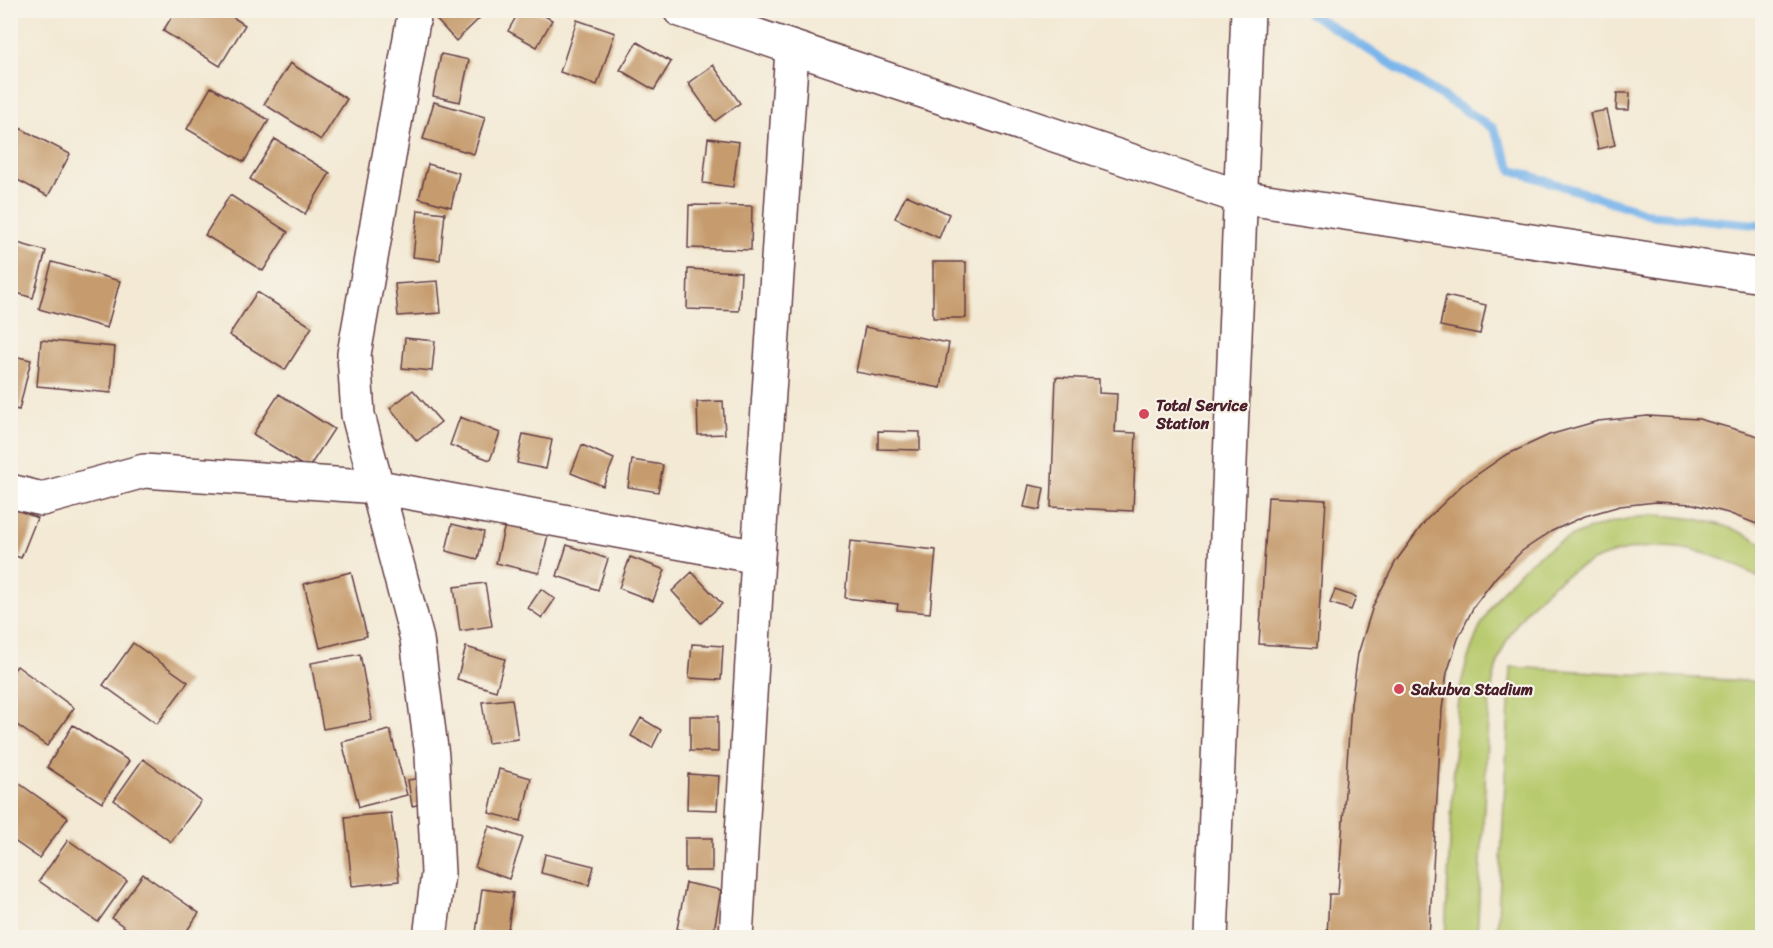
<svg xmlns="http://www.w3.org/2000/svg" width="1773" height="948" viewBox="0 0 1773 948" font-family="Sriracha,sans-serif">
	<rect width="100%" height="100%" fill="#f7f3e8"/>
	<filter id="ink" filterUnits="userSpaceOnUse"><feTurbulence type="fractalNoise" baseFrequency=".0167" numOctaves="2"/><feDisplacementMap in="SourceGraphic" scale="12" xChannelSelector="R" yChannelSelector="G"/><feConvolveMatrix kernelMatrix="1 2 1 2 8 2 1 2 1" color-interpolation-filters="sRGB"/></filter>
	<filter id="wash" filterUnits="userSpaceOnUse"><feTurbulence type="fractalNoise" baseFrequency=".008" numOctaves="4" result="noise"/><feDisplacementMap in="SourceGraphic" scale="24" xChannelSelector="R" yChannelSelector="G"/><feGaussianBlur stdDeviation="1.35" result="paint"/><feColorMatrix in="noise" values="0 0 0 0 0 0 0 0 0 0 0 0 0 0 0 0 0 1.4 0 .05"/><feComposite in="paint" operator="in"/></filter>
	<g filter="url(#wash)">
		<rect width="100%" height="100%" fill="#f3e9d4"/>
		<path fill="#b8ca6e" stroke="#81744c" stroke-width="1.5" d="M1655,515C1693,517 1730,523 1762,543V580C1717,551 1667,539 1615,553C1555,570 1504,620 1493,682C1486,717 1487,752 1485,787C1482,837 1480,887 1477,937H1445L1457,707C1474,591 1539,527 1655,515Z
			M1511,667L1762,682V937H1497Z"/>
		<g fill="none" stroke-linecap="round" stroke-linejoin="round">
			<path stroke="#79b5eb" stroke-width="9" d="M1305,10L1493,128L1512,170L1653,215L1762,225"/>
		</g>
		<g id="blocks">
			<path fill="#c69c6e" d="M176,10H222L245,25L220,66L163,31Z
				M437,10H488L456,41L432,15Z
				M520,10H534L552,20L537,47L508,31Z
				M577,20L615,33L597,85L560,72Z
				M637,42L671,62L654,90L620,70Z
				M441,54L469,60L460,102L433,96Z
				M290,63L347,99L321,140L264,104Z
				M713,65L740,103L715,121L688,83Z
				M211,87L269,120L244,162L187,129Z
				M1617,93H1630L1629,110H1616Z
				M434,102L485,117L474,154L423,139Z
				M1607,110L1615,145L1598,149L1590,113Z
				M10,123L70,154L48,196L10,176Z
				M708,138L739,142L733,187L703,183Z
				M275,139L330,173L305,214L250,179Z
				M428,164L459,173L451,207L419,198Z
				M230,195L288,232L263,271L205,235Z
				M906,195L949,214L939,238L895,218Z
				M689,205L752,206L751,250L688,248Z
				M418,210L445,213L440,260L413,257Z
				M10,241L46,251L33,298L10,291Z
				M52,262L120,281L107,328L39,309Z
				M933,262H966V318H933Z
				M688,269L741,272L739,311L687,309Z
				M438,281L441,313L398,316L395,284Z
				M257,292L312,327L285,370L229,335Z
				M1446,296L1486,305L1480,334L1440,326Z
				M865,327L949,343L941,388L856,372Z
				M405,338L435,341L432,371L402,368Z
				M41,340L115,347L111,393L37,386Z
				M10,355L31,360L19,410L10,408Z
				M1056,377L1099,379V393L1117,394L1115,432L1136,433L1133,511L1051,507Z
				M413,390L441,422L417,441L390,408Z
				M279,394L334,429L308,469L253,434Z
				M723,401L725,434L698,435L697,402Z
				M1648,416L1699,419L1762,437V526L1728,513L1693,504L1656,502L1620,506L1585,516L1552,531L1522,551L1496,577L1474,606L1458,639L1447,673L1442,709L1429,938H1327L1329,894H1338L1351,704L1358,654L1373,606L1396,561L1426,520L1462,485L1504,456L1549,435L1598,421Z
				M460,417L500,433L490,460L450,445Z
				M878,431L920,432V450L878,449Z
				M523,434L552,440L546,469L517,463Z
				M582,445L614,459L603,486L571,473Z
				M632,460L663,465L658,492L628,487Z
				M1029,485L1044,488L1040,510L1024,507Z
				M1268,497L1326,500L1317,648L1259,644Z
				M10,507L37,518L21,558L10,554Z
				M506,520L549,530L539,573L496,563Z
				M452,524L484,532L478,559L446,551Z
				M850,541L936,550L930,613L897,610L898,604L845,598Z
				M567,545L608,559L598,590L557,576Z
				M630,557L665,570L653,601L619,588Z
				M351,572L367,636L320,648L304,584Z
				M692,572L722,604L701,623L672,591Z
				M485,583L492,626L460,631L454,587Z
				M541,589L555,599L542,618L528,608Z
				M1335,590L1356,597L1351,610L1330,603Z
				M133,643L188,682L157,724L103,685Z
				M692,644L723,646L721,680L689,678Z
				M466,647L505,659L496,691L457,679Z
				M360,654L372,720L323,729L311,663Z
				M17,666L74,708L47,746L10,720V675Z
				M512,699L518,739L488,743L482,702Z
				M690,716H718V752L690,751Z
				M641,718L661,730L652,748L631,736Z
				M73,725L129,761L102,803L47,767Z
				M390,730L407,795L359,807L342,742Z
				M143,759L201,801L171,842L114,800Z
				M499,769L531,778L521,821L489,813Z
				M688,774L719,776L717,810L687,809Z
				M10,777L68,818L39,858L10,838Z
				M427,777L431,802L412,806L408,780Z
				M391,813L399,881L352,886L345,817Z
				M489,826L523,838L509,879L475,867Z
				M685,838H712V871H685Z
				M68,840L127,881L98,922L39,881Z
				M545,854L594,866L589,885L541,873Z
				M143,874L199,913L182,938H140L112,918Z
				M686,883L721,890L713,936L677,929Z
				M482,889L513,893L507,937L476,933Z"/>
		</g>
	</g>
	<g filter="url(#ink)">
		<use href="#blocks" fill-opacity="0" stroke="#633d44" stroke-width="1.5"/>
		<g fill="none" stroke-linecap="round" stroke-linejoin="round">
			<defs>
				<path id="minor" d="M415,10L354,354L358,415L417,639L432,756L438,873L430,938
					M680,10L1240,197
					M10,491L42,499L144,471L379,487L758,557
					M736,938L758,557L792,50"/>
				<path id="tertiary" d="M1240,197L1762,276
					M1211,938L1248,10"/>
			</defs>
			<use href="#minor" stroke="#633d44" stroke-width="36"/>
			<use href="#tertiary" stroke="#633d44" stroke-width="36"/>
			<use href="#minor" stroke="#fff" stroke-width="33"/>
			<use href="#tertiary" stroke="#fff" stroke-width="33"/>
		</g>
	</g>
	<g fill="#d1495b" stroke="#f7f3e8" stroke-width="2">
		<circle cx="1144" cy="414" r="6"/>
		<circle cx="1399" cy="689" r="6"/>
	</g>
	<g text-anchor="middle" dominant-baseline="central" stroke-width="4.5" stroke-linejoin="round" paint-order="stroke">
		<g font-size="16" font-weight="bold" fill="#4a1f2b" stroke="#f7f3e8" text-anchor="start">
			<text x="1156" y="405">Total Service<tspan x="1156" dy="18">Station</tspan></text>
			<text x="1411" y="689">Sakubva Stadium</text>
		</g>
	</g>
	<rect width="1773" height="948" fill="none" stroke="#f7f3e8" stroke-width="36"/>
</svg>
